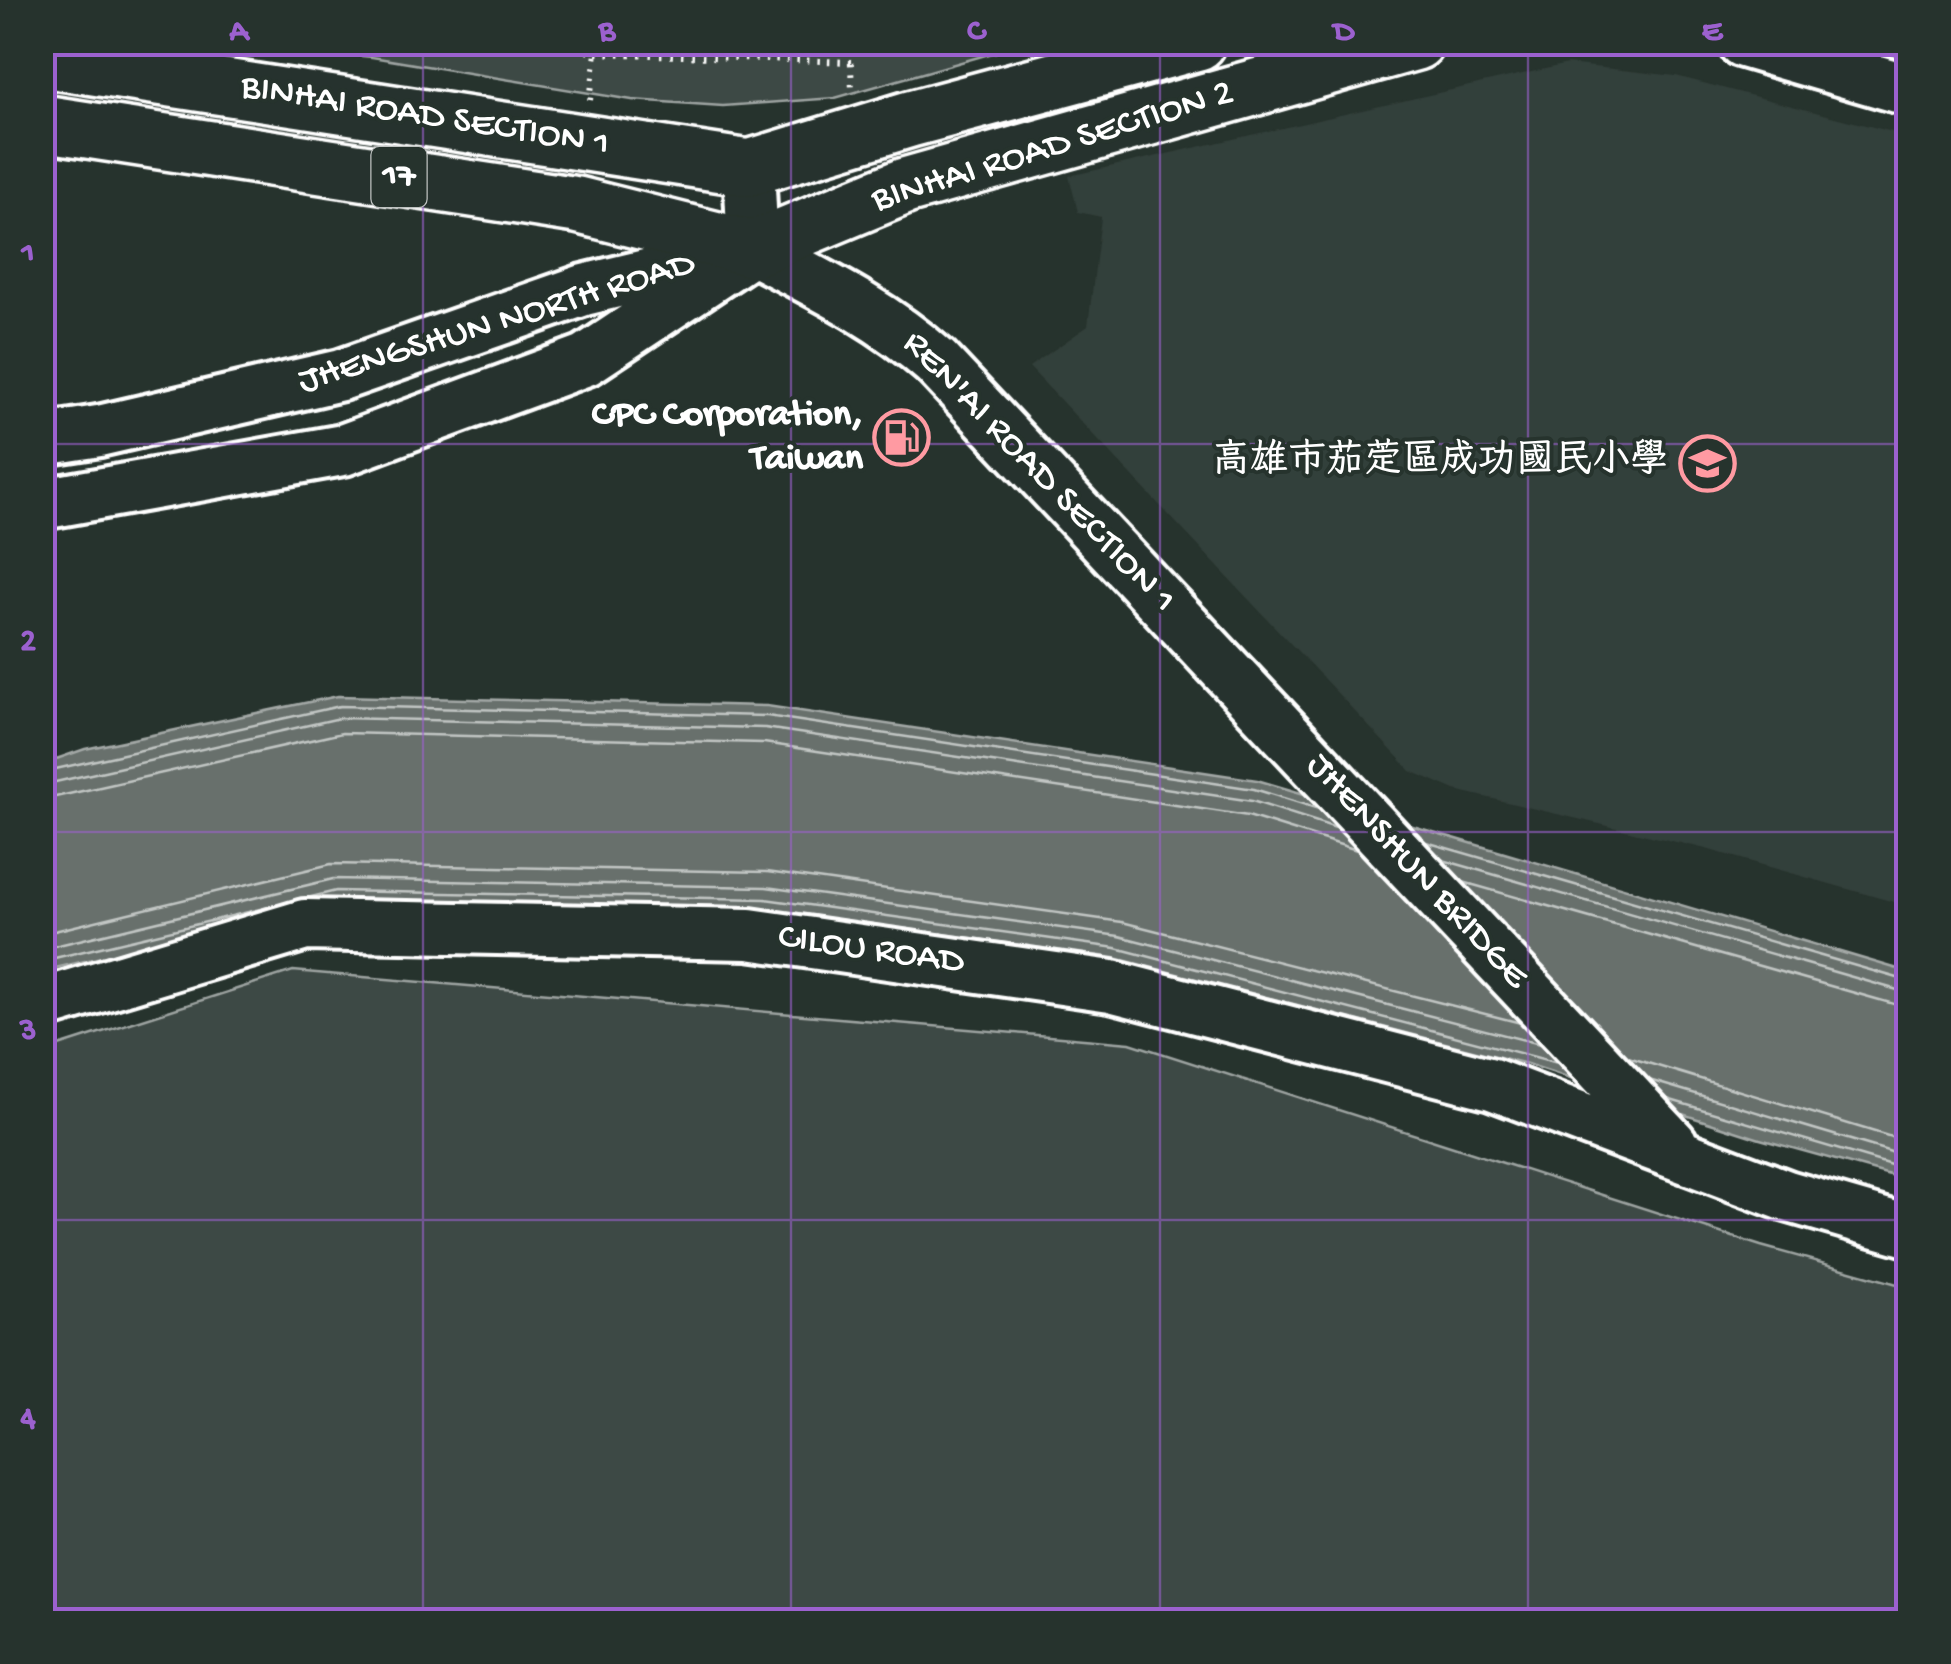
<svg xmlns="http://www.w3.org/2000/svg" width="1951" height="1664" viewBox="0 0 1951 1664" font-family="'Gochi Hand','LXGW WenKai TC',sans-serif">
	<rect width="100%" height="100%" fill="#26332d"/>
	<filter id="ink" filterUnits="userSpaceOnUse"><feTurbulence type="fractalNoise" baseFrequency=".01" numOctaves="2"/><feDisplacementMap in="SourceGraphic" scale="20" xChannelSelector="R" yChannelSelector="G"/><feConvolveMatrix kernelMatrix="1 2 1 2 8 2 1 2 1" color-interpolation-filters="sRGB"/></filter>
	<g filter="url(#ink)">
		<path fill="#333f3a" d="M1567,64L1676,76L1908,136V906L1706,849L1455,790L1411,771L1029,367L1088,326L1101,217L1078,212L1069,176Z"/>
		<path fill="#3e4944" stroke="#9ea4a2" stroke-width="2.5" d="M229,43L1028,42V43L835,98L723,106L632,100L372,57Z
			M293,971L1130,1043L1761,1246L1908,1287V1621H43V1051Z"/>
		<path fill="#67706c" stroke="#a4a9a7" stroke-width="2.5" d="M338,696L767,706L1257,780L1908,972V1180L1760,1139L1527,1064L1115,958L764,909L335,901L43,971L42,764L85,749Z"/>
		<g fill="none" stroke-linecap="round" stroke-linejoin="round">
			<path stroke="#c2c6c4" stroke-width="2.5" d="M42,772L340,706L767,716L1254,789L1319,809
				M42,785L340,718L765,728L1252,801L1336,828
				M42,800L342,733L764,743L1248,816L1357,850
				M1426,842L1908,981
				M1443,860L1908,993
				M1463,882L1908,1008
				M307,898L336,891L765,899L1116,948L1558,1063
				M42,934L331,864L767,872L1122,922L1521,1023
				M42,949L333,879L766,887L1119,936L1540,1044
				M42,961L273,906
				M1628,1057L1908,1142
				M1649,1080L1908,1157
				M1667,1099L1908,1170"/>
			<defs>
				<path id="minor" d="M1743,42L1908,90
					M749,168L753,249
					M753,249C818,283 881,313 936,362L1672,1144
					M42,440L99,431L341,375L584,290L724,256
					M42,504L343,450L586,360L753,249
					M42,1004L305,925L749,934L1111,986L1492,1084L1787,1196L1908,1231"/>
				<path id="major" d="M42,59L749,168L910,119L1198,42
					M42,123L577,205L753,249L905,186L1416,42"/>
			</defs>
			<use href="#minor" stroke="#fff" stroke-width="58"/>
			<use href="#major" stroke="#fff" stroke-width="62"/>
			<path stroke="#fff" stroke-width="6" stroke-dasharray="2.5 8" stroke-linecap="butt" d="M535,42L596,53L851,62
				M850,42L852,91
				M590,100L596,53"/>
			<use href="#minor" stroke="#26332d" stroke-width="50"/>
			<use href="#major" stroke="#26332d" stroke-width="55"/>
		</g>
	</g>
	<path fill="none" stroke="#9c61cf" stroke-width="2.5" stroke-opacity="0.55" d="M423,42V1622M791,42V1622M1160,42V1622M1528,42V1622M42,444H1908M42,832H1908M42,1220H1908"/>
	<defs>
		<symbol id="fuel-ring" viewBox="-11 -11 22 22"><circle r="9.5" fill="#26332d" stroke="#ff9aa2" stroke-width="1.5"/><path d="M-5.5-6h7V0h2V4h1.3V-2.5L3-4.5l.8-.8L6-3V5H2.5V1h-1V6h-7ZM-4.2-4.7v3.2H.2V-4.7Z" fill="#ff9aa2"/></symbol>
		<symbol id="school-ring" viewBox="-11 -11 22 22"><circle r="9.5" fill="#26332d" stroke="#ff9aa2" stroke-width="1.5"/><path d="M0-5L7-2L0 1L-7-2ZM-4 1L0 2.5L4 1V4Q0 6-4 4Z" fill="#ff9aa2"/></symbol>
	</defs>
	<g fill-rule="evenodd">
		<use href="#fuel-ring" x="870" y="406" width="63" height="63"/>
		<use href="#school-ring" x="1676" y="432" width="63" height="63"/>
	</g>
	<g text-anchor="middle" dominant-baseline="central" stroke-width="8" stroke-linejoin="round" paint-order="stroke">
		<rect fill="#26332d" stroke="#bec2c0" stroke-width="2.5" x="371.5" y="147" width="55" height="60" rx="8"/>
		<g font-size="35" font-weight="bold" fill="#fff">
			<text x="399" y="177">17</text>
		</g>
		<g font-size="38" fill="#fff" stroke="#26332d">
			<text transform="translate(425 117) rotate(9)">BINHAI ROAD SECTION 1</text>
			<text transform="translate(1053 148) rotate(-17)">BINHAI ROAD SECTION 2</text>
			<text transform="translate(497 324) rotate(-17)">JHENGSHUN NORTH ROAD</text>
			<text transform="translate(1038 473) rotate(46)">REN'AI ROAD SECTION 1</text>
			<text transform="translate(1416 872) rotate(47)">JHENSHUN BRIDGE</text>
			<text transform="translate(871 951) rotate(8)">CILOU ROAD</text>
		</g>
		<g font-size="38" font-weight="bold" fill="#fff" stroke="#26332d" text-anchor="end">
			<text x="863" y="416">CPC Corporation,<tspan x="863" dy="44">Taiwan</tspan></text>
			<text x="1668" y="463">高雄市茄萣區成功國民小學</text>
		</g>
	</g>
	<rect width="1951" height="1664" fill="none" stroke="#26332d" stroke-width="110"/>
	<rect x="55" y="55" width="1841" height="1554" fill="none" stroke="#9c61cf" stroke-width="4"/>
	<g font-size="32" text-anchor="middle" font-weight="bold" fill="#9c61cf">
		<text x="239" y="39">A</text>
		<text x="607" y="39">B</text>
		<text x="976" y="39">C</text>
		<text x="1344" y="39">D</text>
		<text x="1712" y="39">E</text>
		<text x="28" y="261">1</text>
		<text x="28" y="649">2</text>
		<text x="28" y="1038">3</text>
		<text x="28" y="1426">4</text>
	</g>
</svg>
